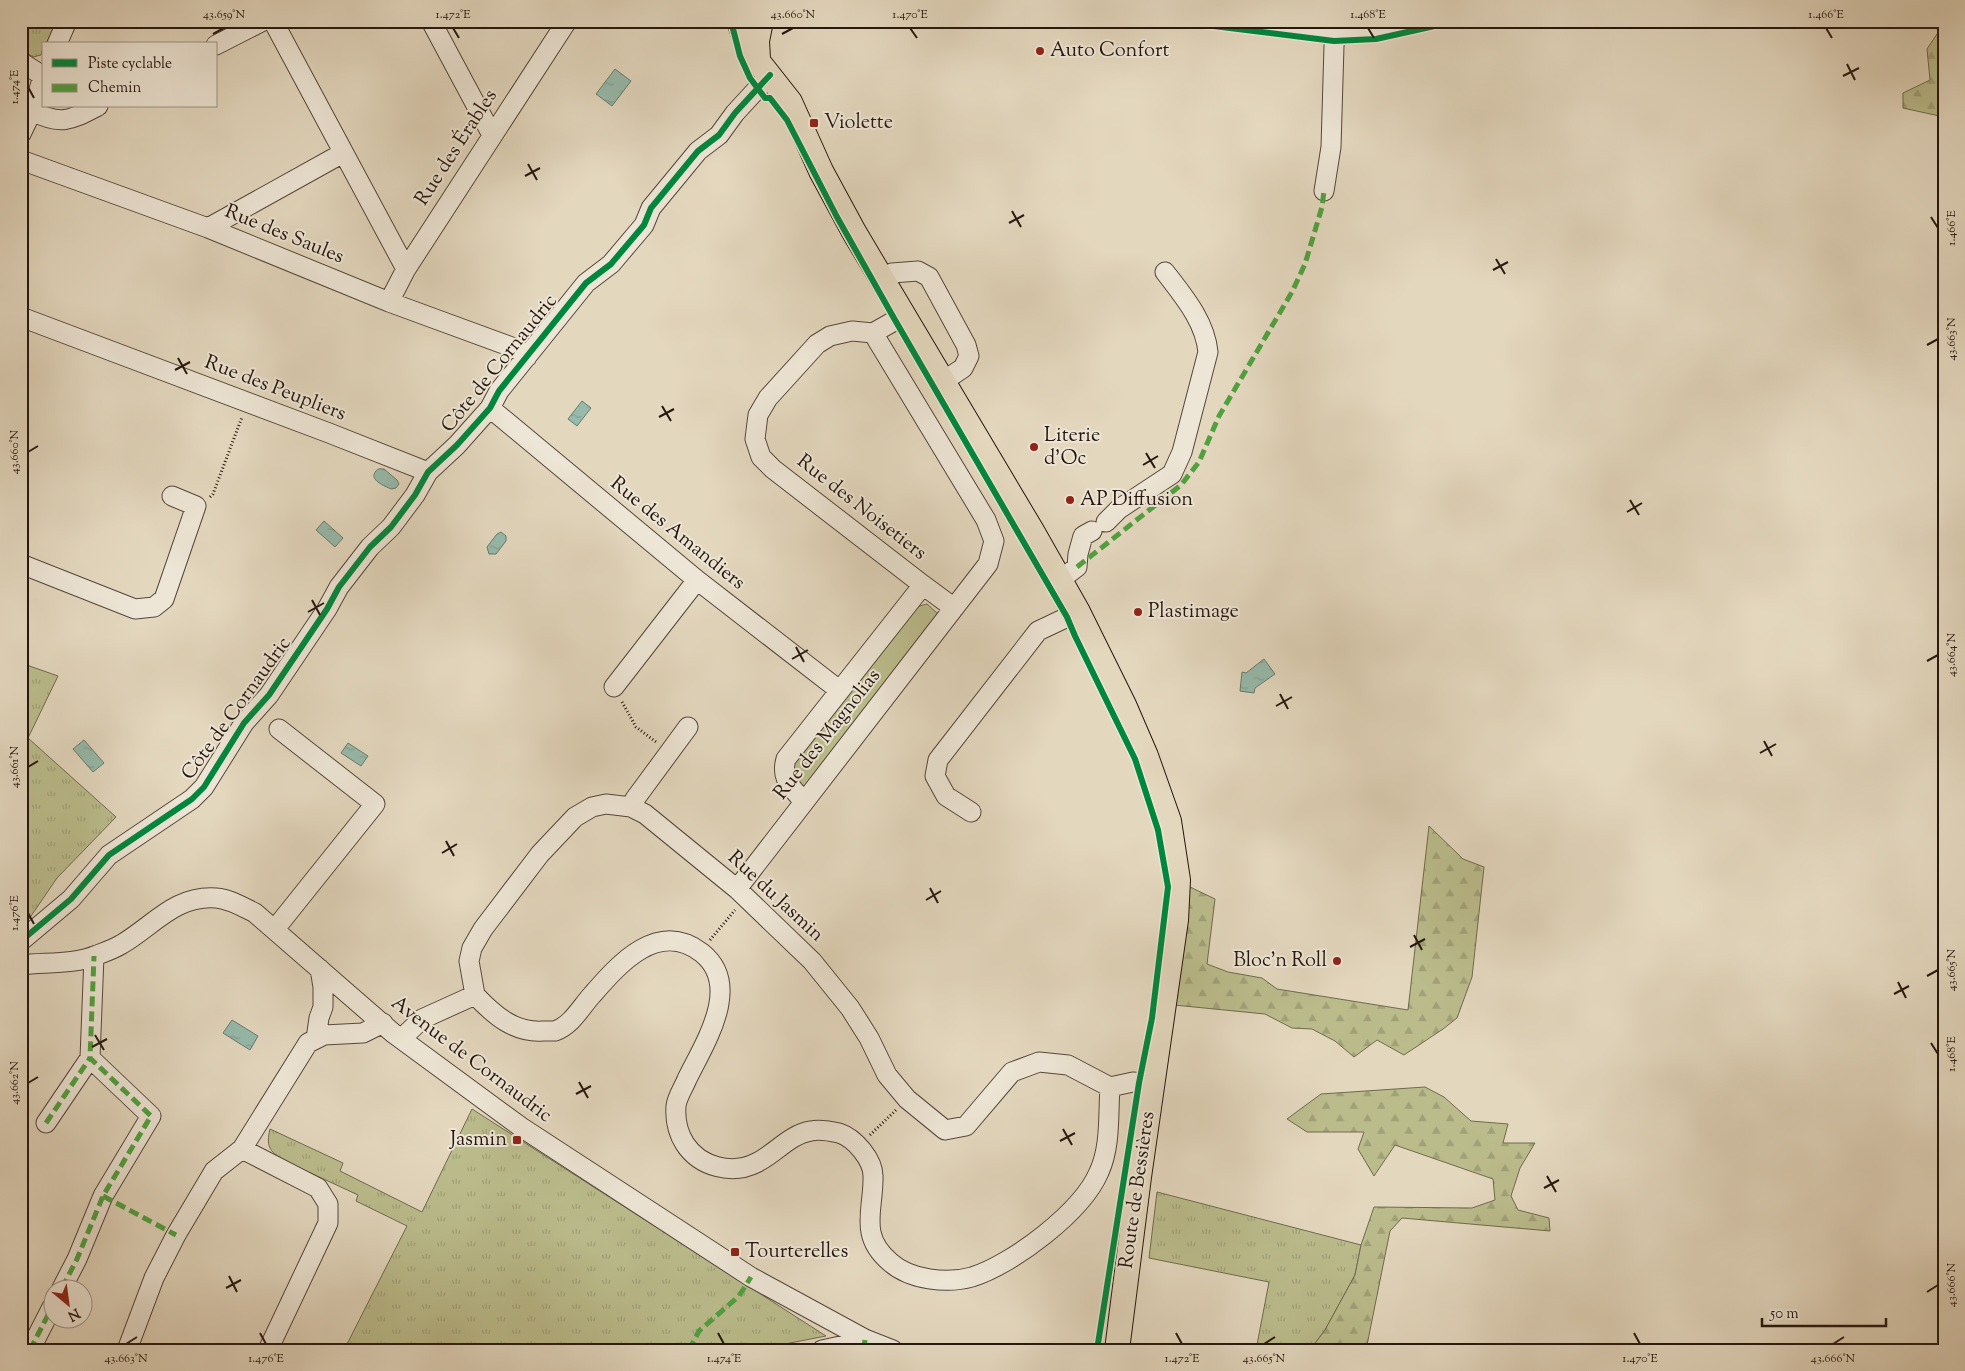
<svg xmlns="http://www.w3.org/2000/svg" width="1965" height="1371" viewBox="0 0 1965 1371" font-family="'Sorts Mill Goudy',serif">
	<defs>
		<pattern id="grass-tufts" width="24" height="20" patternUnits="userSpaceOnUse" patternTransform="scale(1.25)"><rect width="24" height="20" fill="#bbbc8c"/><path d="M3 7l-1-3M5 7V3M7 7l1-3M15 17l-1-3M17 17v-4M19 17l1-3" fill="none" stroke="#a1a178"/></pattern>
		<pattern id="forest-firs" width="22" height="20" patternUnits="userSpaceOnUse" patternTransform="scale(1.25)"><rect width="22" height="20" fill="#bbbc8c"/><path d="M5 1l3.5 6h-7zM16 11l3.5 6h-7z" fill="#a1a178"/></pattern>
		<pattern id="water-ripples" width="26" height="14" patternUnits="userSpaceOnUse" patternTransform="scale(1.25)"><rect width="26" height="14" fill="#96baab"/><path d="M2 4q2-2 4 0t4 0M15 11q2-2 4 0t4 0" fill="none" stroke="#819f92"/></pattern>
	</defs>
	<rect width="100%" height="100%" fill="#e3d7be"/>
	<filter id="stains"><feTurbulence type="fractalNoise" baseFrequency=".004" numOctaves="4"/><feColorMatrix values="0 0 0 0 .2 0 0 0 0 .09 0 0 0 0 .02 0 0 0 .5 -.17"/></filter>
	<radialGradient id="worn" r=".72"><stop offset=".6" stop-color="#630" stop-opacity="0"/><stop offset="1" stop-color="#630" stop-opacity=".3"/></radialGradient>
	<path fill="url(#grass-tufts)" stroke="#706a4e" d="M21,21H57L46,44H44L41,55L33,57L21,49Z
		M21,663L58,676L28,738L116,817L57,878L29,919L21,926Z
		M472,1109L826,1336L754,1350H344L407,1226L356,1201L358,1195L283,1160C269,1151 266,1146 270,1129L343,1163L340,1171L422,1212Z
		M1157,1192L1361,1245L1355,1275L1325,1330L1310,1350H1256L1269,1282L1149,1258Z"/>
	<path fill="url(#forest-firs)" stroke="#706a4e" d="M1928,21H1944V117L1903,108V93L1930,80L1927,49L1939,31Z
		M1429,826L1463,859L1484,867L1472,977L1457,1018L1443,1029L1404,1055L1377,1040L1354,1057L1335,1041L1312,1029L1292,1028L1265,1014L1174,1005L1190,887L1215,899L1207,964L1228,972L1262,978L1277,989L1408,1010Z
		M1425,1087L1444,1097L1471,1121L1508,1124L1503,1143H1535L1520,1168L1511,1196L1518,1210L1549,1218L1550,1231L1402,1218L1390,1231L1366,1350H1310L1325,1330L1355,1275L1361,1245L1374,1207L1472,1208L1495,1200L1493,1179L1395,1145L1374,1176L1358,1149L1364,1132H1307L1287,1119L1321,1094Z"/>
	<path fill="#bbbc8c" stroke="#706a4e" d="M927,604L938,614L815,782L803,787L791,777L790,768L916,607Z"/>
	<path fill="url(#water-ripples)" stroke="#69796d" d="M615,69L631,81L612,106L596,94Z
		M582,401L591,408L577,426L568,419Z
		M384,469L397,480L399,484L396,488L391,489C385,486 368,480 376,471C378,468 380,469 384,469Z
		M324,521L343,538L335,547L316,530Z
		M501,532L506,536V541L496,554H489L487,547L497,534Z
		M1264,659L1275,674L1255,688L1254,693L1240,691L1242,672L1246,673Z
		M84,740L104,763L93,772L73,749Z
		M348,743L368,756L361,766L341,753Z
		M232,1020L258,1036L250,1050L223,1033Z"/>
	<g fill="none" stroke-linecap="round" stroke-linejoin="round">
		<defs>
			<path id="minor" d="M273,21L406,269
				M431,21L492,135
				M1256,21L1336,31H1363L1419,21
				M57,44L67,21
				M216,45L263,21
				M21,62L43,76
				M32,111C61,126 71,120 98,106
				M21,134L32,111L44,74
				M21,160L208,228L389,302L517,349L527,357
				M1324,191L1331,147L1334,46L1336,31
				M208,228L343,153
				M880,278L892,273L918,271L929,277L966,345L969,356L963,368L942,382
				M389,302L406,269L567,21
				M21,317L329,433L428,472
				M490,408L697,580L839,690
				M1106,522L1119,509L1172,474L1182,452L1208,352C1205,321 1184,297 1165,272
				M21,564L135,609L154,607L164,599L196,506L172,496
				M1060,580L1077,567L1078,554L1083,536L1092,531
				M923,585L954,608
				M614,687L697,580
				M804,802C792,787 780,780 786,759L923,585L773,469L761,457L755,439L758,415L768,398L817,344L830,336L852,331L873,333L903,316
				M631,807L635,799L688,727
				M971,812L946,796L935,776L938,760L1038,631L1078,612
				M737,889L988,564L994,541L986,520L873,333
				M275,929L375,804L279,729
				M21,941L71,899L109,855L192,799L204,787L244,723L269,695L327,609L339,587L370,547L391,527L415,495L428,472L457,445L490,408L499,391L586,283L611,264L644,225L651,208L698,151L719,135L735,113L770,75
				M21,965C46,962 73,965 97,955C105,952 114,949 122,944C153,926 175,895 216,898C230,899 243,907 255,913L393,1033L521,1127L751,1277L865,1339L893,1350
				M475,995C494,1015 514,1033 543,1031C544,1031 554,1031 555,1031C572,1025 581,1007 592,995C619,964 658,919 702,953C743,986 704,1044 687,1079C684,1087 677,1097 676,1106C675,1119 678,1133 685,1144C700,1167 732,1175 756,1163C775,1154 790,1134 811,1131C820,1129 830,1131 839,1133C855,1138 873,1160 873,1176C874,1209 858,1235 890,1262C910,1280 947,1284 972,1277C1013,1264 1082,1212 1099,1172C1111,1146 1108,1114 1110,1087
				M402,1038L422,1019L475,995L469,961L472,948L483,929L540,854L575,817L592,807L606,804L631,807L645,814L737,889L812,961L850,1008L869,1038L887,1075L907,1099L945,1130L966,1126L1012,1072L1039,1062L1068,1065L1110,1087L1133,1082L1152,1084
				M316,1039L319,1018L323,1007V987L320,969
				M46,1123L90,1058
				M242,1149L318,1188L328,1204V1223L268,1350
				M62,1288L77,1259L103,1196L151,1116L90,1058L94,956
				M30,1350L52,1307
				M127,1350L154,1278L176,1235L214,1171L242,1149L308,1043L324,1035L363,1033L383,1023
				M822,1350L854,1343L865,1339"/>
			<path id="major" d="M739,21L749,50L790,102L821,171L854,232L1032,531L1078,612L1124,705L1146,756L1169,821L1178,880L1176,920L1139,1177L1117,1350
				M758,59L757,41L761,21"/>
		</defs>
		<use href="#minor" stroke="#55473b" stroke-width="21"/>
		<use href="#major" stroke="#26170f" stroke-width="26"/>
		<path stroke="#26170f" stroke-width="3" stroke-dasharray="1 2.5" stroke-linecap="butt" d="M210,497L213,494L242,417
			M622,702L636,727L656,742
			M710,940L735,910
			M870,1135L896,1110"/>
		<use href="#minor" stroke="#ede5d5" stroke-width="19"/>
		<use href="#major" stroke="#e3d7be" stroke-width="24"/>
		<path stroke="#50a13f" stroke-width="5" stroke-dasharray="10 5" stroke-linecap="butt" d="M767,21H772
			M1077,567L1181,485L1199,462L1219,416L1292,292L1305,264L1322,207L1324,191
			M46,1123L90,1058
			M103,1196L176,1235
			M62,1288L77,1259L103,1196L151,1116L90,1058L94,956
			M30,1350L52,1307
			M689,1350L699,1331L739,1296L751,1277
			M864,1350L865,1339"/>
		<defs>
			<path id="cycleway" d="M731,21L740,56L750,78L765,98H770L787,120L837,217L895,320L1067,617L1075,636L1135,759L1158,830L1168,887L1152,1018L1139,1083L1097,1350
				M1173,21L1334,41L1376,39L1457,21
				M21,941L71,899L109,855L192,799L204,787L244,723L269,695L327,609L339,587L370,547L391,527L415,495L428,472L457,445L490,408L499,391L586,283L611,264L644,225L651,208L698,151L719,135L735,113L770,75"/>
		</defs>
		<use href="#cycleway" stroke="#ede5d5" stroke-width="9"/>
		<use href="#cycleway" stroke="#00873e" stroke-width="6"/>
	</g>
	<path fill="none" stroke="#26170f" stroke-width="2" d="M453,28L459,38M910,28L917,38M1368,28L1374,38M1826,28L1832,38M213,34L224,28M782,34L793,28M1847,64L1855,80M1843,76L1859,68M28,87L34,98M528,164L537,180M525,176L540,168M1012,211L1021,227M1931,217L1938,228M1009,223L1024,215M1496,259L1505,274M1493,270L1508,262M1927,345L1938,339M178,358L187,374M175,370L190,362M662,406L671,421M659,417L674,409M28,452L38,446M1146,453L1155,468M1143,465L1158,456M1630,500L1639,515M1627,512L1642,503M312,600L320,615M308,612L324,603M796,647L804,662M792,659L808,650M1927,661L1938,655M1280,694L1288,709M1276,706L1292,697M1764,741L1772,756M1760,753L1776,744M28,767L38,761M446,841L454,856M442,853L457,844M930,888L938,903M926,900L941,891M28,913L34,924M1414,935L1422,950M1410,947L1425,939M1927,976L1938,970M1898,982L1906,998M1894,994L1909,986M95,1035L104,1050M1931,1043L1938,1054M92,1047L107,1039M579,1082L588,1098M28,1083L38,1077M576,1094L591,1086M1063,1129L1072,1145M1060,1141L1075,1133M1547,1176L1556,1192M1544,1188L1559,1180M229,1276L237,1292M226,1288L241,1280M1927,1292L1938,1285M260,1333L266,1344M718,1333L724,1344M1176,1333L1182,1344M1634,1333L1640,1344M126,1344L137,1337M1264,1344L1275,1337M1833,1344L1844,1337"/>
	<g fill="#8f2418" stroke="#ede5d5" stroke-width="2">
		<circle cx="1040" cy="51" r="5"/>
		<rect x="809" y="118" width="10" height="10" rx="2.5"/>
		<circle cx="1034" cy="447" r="5"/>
		<circle cx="1070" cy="500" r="5"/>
		<circle cx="1138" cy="612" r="5"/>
		<circle cx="1337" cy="961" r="5"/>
		<rect x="512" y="1135" width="10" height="10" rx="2.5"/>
		<rect x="730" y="1247" width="10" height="10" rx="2.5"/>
	</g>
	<g text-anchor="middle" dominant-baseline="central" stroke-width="4" stroke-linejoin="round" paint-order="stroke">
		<g font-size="20" fill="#26170f" stroke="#ede5d5" text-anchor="start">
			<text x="1050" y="51">Auto Confort</text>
			<text x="824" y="123">Violette</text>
			<text x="1044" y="436">Literie<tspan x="1044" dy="23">d'Oc</tspan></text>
			<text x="1080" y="500">AP Diffusion</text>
			<text x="1148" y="612">Plastimage</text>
			<text x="1327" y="961" text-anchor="end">Bloc'n Roll</text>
			<text x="507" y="1140" text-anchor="end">Jasmin</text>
			<text x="745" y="1252">Tourterelles</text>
		</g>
		<g font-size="20" fill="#26170f" stroke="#ede5d5">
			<text transform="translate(457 148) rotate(-57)">Rue des Érables</text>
			<text transform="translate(284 235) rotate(22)">Rue des Saules</text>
			<text transform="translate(500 364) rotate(-51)">Côte de Cornaudric</text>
			<text transform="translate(275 389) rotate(21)">Rue des Peupliers</text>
			<text transform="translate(861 508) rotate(38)">Rue des Noisetiers</text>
			<text transform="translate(677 534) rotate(39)">Rue des Amandiers</text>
			<text transform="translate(237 709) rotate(-54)">Côte de Cornaudric</text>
			<text transform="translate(828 735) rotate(-52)">Rue des Magnolias</text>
			<text transform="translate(775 897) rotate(43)">Rue du Jasmin</text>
			<text transform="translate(471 1060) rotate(37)">Avenue de Cornaudric</text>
			<text transform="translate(1138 1190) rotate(-82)">Route de Bessières</text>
		</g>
	</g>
	<rect width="1965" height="1371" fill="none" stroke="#e3d7be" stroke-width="55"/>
	<rect x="42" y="42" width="175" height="65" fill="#ede5d5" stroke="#9d9386"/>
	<rect x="52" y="59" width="25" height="8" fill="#00873e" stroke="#9d9386"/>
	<text x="88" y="68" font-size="15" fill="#26170f">Piste cyclable</text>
	<rect x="52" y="84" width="25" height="8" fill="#50a13f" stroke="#9d9386"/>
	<text x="88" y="92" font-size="15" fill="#26170f">Chemin</text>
	<g transform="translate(68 1304) rotate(151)"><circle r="24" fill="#ede5d5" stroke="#9d9386"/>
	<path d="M0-4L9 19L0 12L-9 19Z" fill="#8f2418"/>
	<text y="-8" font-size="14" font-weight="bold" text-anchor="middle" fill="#26170f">N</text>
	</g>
	<path d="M1762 1318v8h124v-8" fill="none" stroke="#26170f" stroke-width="2.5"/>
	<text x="1770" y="1318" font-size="15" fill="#26170f" stroke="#ede5d5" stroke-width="4" paint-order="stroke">50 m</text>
	<rect x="28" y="28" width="1910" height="1316" fill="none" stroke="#26170f" stroke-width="2"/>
	<g font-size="12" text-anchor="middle" fill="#26170f">
		<text x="224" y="18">43.659°N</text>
		<text x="453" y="18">1.472°E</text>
		<text x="793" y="18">43.660°N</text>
		<text x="910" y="18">1.470°E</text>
		<text x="1368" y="18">1.468°E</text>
		<text x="1826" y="18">1.466°E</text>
		<text transform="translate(14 87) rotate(-90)" y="4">1.474°E</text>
		<text transform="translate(1951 228) rotate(-90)" y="4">1.466°E</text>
		<text transform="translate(1951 339) rotate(-90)" y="4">43.663°N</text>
		<text transform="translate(14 452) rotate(-90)" y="4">43.660°N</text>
		<text transform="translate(1951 655) rotate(-90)" y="4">43.664°N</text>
		<text transform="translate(14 767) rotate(-90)" y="4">43.661°N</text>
		<text transform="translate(14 913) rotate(-90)" y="4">1.476°E</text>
		<text transform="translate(1951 970) rotate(-90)" y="4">43.665°N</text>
		<text transform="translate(1951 1054) rotate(-90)" y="4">1.468°E</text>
		<text transform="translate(14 1083) rotate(-90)" y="4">43.662°N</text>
		<text transform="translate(1951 1285) rotate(-90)" y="4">43.666°N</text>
		<text x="126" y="1362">43.663°N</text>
		<text x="266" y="1362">1.476°E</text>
		<text x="724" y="1362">1.474°E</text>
		<text x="1182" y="1362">1.472°E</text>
		<text x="1264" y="1362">43.665°N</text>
		<text x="1640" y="1362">1.470°E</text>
		<text x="1833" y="1362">43.666°N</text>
	</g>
	<rect width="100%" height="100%" filter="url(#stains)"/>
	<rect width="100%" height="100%" fill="url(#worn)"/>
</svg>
